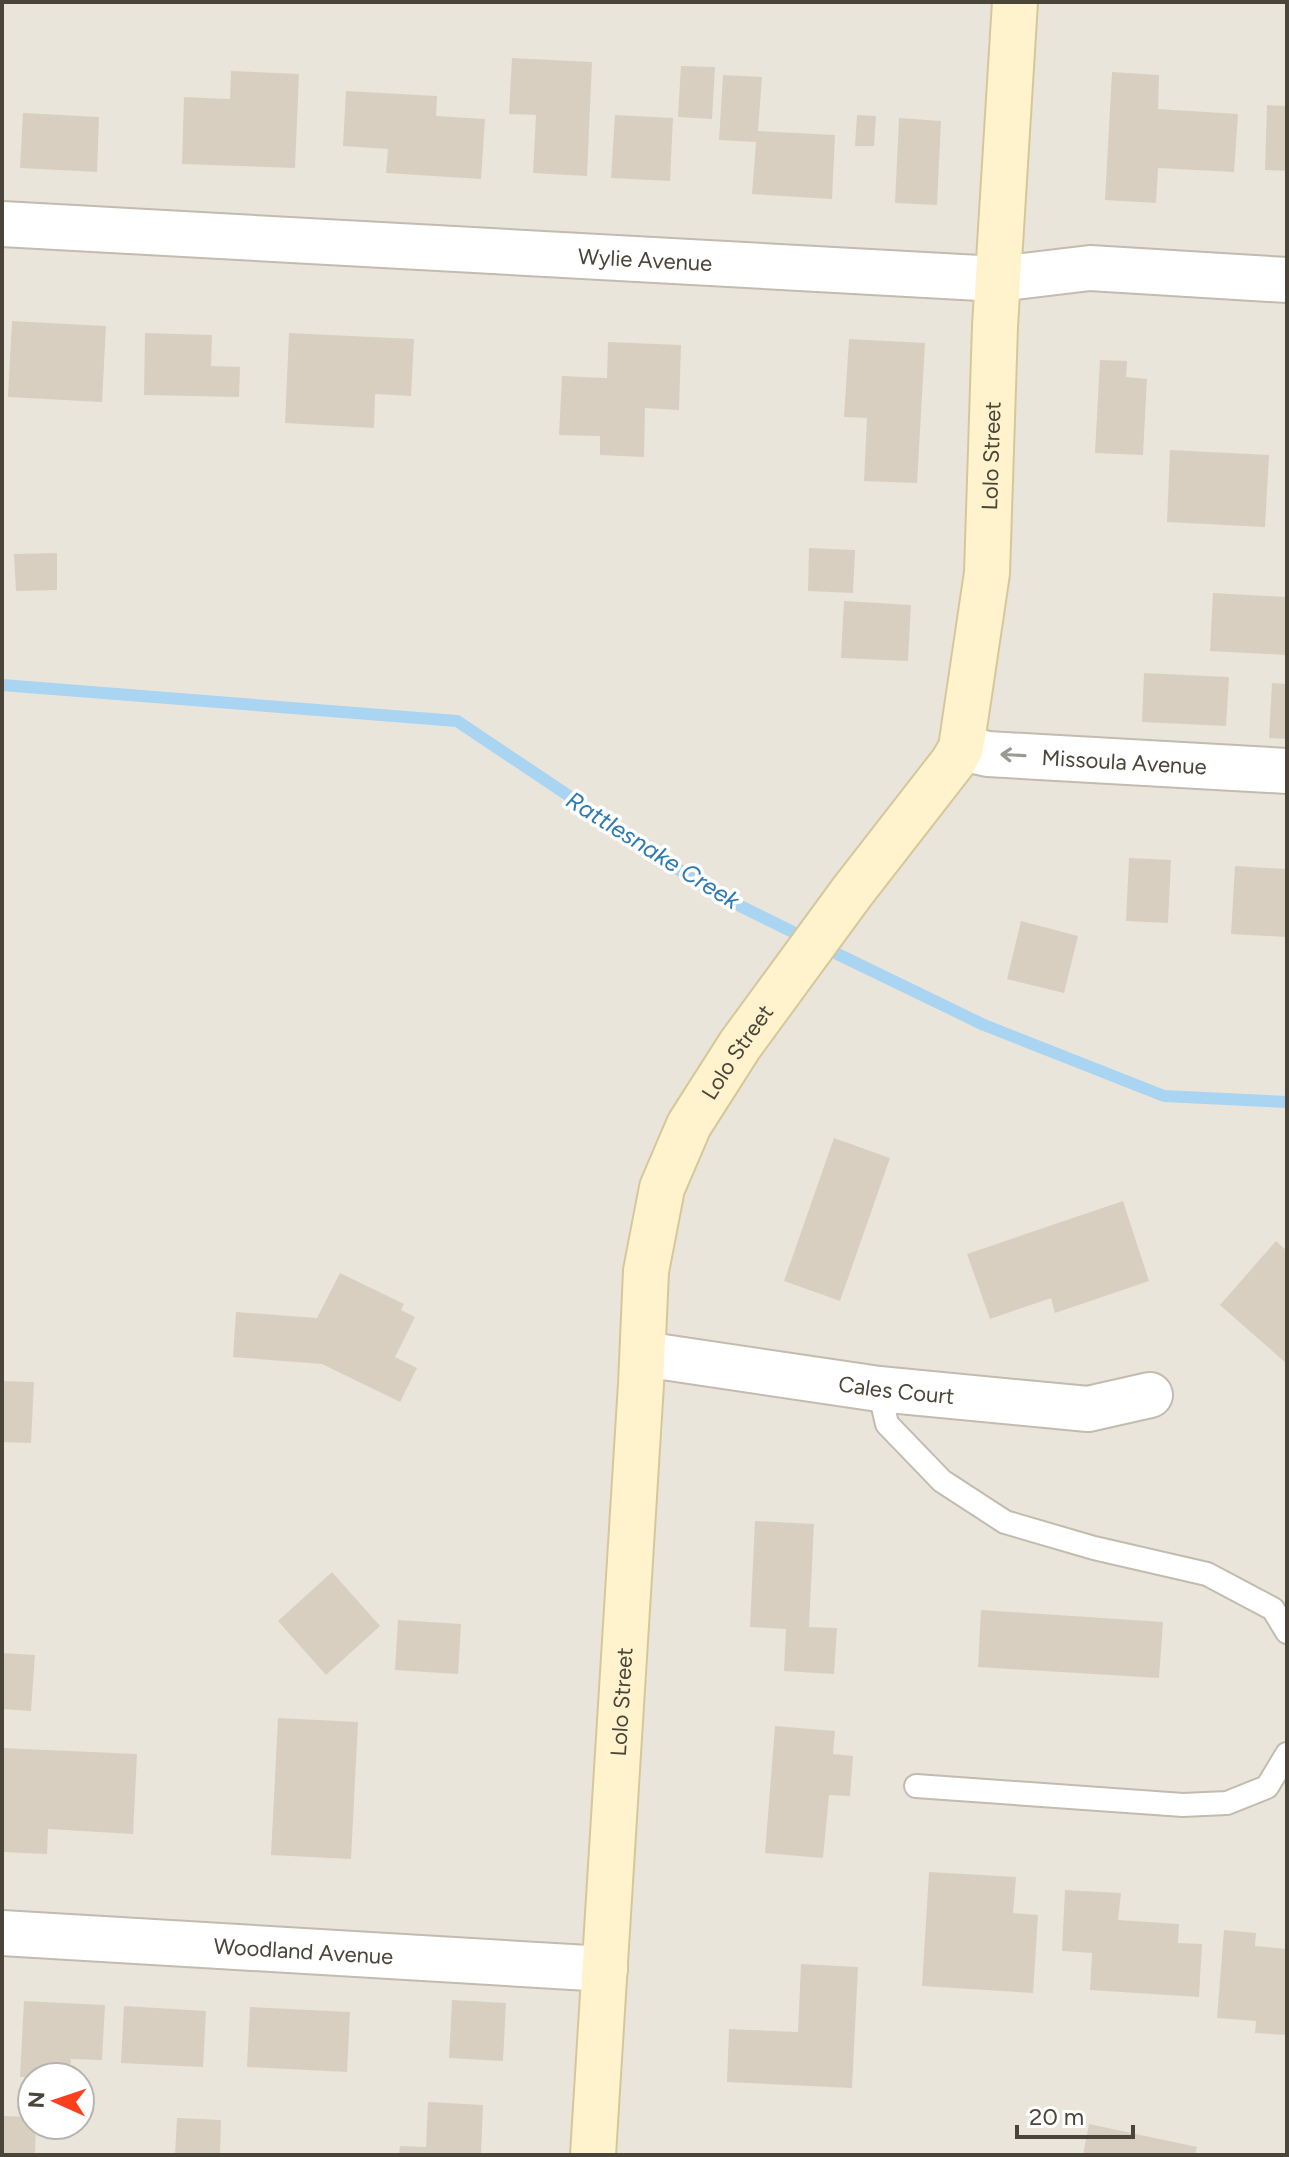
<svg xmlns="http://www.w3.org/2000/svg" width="1289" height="2157" viewBox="0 0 1289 2157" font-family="Figtree,sans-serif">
	<rect width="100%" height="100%" fill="#f6f3ec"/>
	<path fill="#eae5da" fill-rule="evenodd" d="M2,2H1287V2155H2ZM32,2077H80V2125H32Z"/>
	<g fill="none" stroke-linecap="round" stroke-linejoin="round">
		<path stroke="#a9d4f2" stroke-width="12" d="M2,685L457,721L714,893L807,939
			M823,947L984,1025L1164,1096L1287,1102"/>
	</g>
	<path fill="#d8cfc1" d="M512,58L592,62L587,176L533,173L536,115L509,114Z
		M681,66L715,67L712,119L678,117Z
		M231,71L299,74L295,168L182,164L184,97L230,99Z
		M1112,72L1159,75L1158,109L1238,114L1234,172L1158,168L1156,203L1105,200Z
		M723,75L762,77L758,131L835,135L832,199L752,194L756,142L719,140Z
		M346,91L437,96L436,116L485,119L481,179L386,173L388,149L343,146Z
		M1267,105L1287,106V171L1265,170Z
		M23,113L99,117L97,172L20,168Z
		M615,115L673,118L670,181L611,178Z
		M857,115L876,116L874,146H855Z
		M899,118L941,121L937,205L895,203Z
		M12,321L106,326L102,402L8,397Z
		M145,333L212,335L211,366L240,367L239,397L144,395Z
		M289,333L414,339L411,396L375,394L374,428L285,423Z
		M849,339L925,343L917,483L864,481L867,418L844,417Z
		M608,342L681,345L679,410L645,408L644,457L600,455V436L559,435L562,376L607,378Z
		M1100,360L1127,361L1126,377L1147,379L1143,455L1095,453Z
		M1170,450L1269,455L1265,527L1167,522Z
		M809,548L855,550L853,593L808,591Z
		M57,553V590L16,591L14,554Z
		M1213,593L1287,597V655L1210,651Z
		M844,601L911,605L908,661L841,658Z
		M1144,673L1229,677L1226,726L1142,722Z
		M1272,683L1287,684V739L1269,738Z
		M1129,858L1171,860L1168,923L1126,921Z
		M1235,866L1287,869V937L1231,934Z
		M1021,921L1078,936L1064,993L1007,979Z
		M834,1138L890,1158L840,1301L784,1281Z
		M1123,1201L1149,1281L1055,1313L1051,1298L990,1319L967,1254Z
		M1276,1241L1287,1251V1364L1220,1305Z
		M340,1273L404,1304L401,1310L415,1317L395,1357L417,1368L400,1402L322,1364L233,1357L236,1312L317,1318Z
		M2,1381L34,1382L31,1443L2,1442Z
		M755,1521L814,1524L809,1627L837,1628L834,1674L784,1671L786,1629L750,1627Z
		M332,1572L380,1626L326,1675L278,1621Z
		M981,1610L1163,1622L1159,1678L978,1667Z
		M398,1620L461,1624L458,1674L395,1670Z
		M2,1653L35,1655L31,1711L2,1709Z
		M278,1718L358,1722L351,1859L271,1855Z
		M775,1726L835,1731L833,1754L853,1756L850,1796L829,1795L823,1858L765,1853Z
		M2,1748L137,1754L133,1834L48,1829L47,1854L2,1852Z
		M929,1872L1016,1877L1013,1913L1038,1915L1033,1993L922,1986Z
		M1065,1890L1121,1893L1118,1920L1179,1924L1178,1943L1202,1944L1199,1997L1090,1990L1092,1953L1062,1951Z
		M1224,1930L1256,1933L1255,1946L1287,1949V2035L1255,2033L1256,2021L1217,2018Z
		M801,1964L858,1967L852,2088L727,2082L729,2029L798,2032Z
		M452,2000L506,2003L503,2061L449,2058Z
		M24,2001L105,2005L102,2060L71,2059L70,2077H20Z
		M124,2006L206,2011L203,2067L121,2063Z
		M250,2007L350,2012L347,2072L247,2067Z
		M428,2102L483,2105L481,2155H399L400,2146L426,2147Z
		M2,2116L32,2117V2125H36L35,2155H2Z
		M177,2118L221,2120L220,2155H175Z
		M1089,2124L1197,2147L1195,2155H1083Z"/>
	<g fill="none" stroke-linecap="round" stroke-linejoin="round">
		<defs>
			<path id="lane" d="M879,1389L887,1424L942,1481L1005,1522L1094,1548L1207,1574L1273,1609L1287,1632
				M916,1786L1183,1805L1227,1803L1267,1787L1287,1754"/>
			<g id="street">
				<path id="s1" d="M2,224L998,279L1090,268L1287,280"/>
				<path id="s2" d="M961,748L988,754L1287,771"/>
				<path id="s3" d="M643,1354L879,1389L1088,1409L1150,1395"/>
				<path id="s4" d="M2,1933L605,1969"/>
			</g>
			<g id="secondary">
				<path id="s5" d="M593,2155L641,1384L646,1271L662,1188L689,1125L740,1045L852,892L953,762L961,748L987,573L995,326L1015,2"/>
			</g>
		</defs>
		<use href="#lane" stroke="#c2bbae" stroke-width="26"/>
		<use href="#street" stroke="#c2bbae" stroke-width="48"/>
		<use href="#secondary" stroke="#d6c79b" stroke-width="48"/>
		<use href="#lane" stroke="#fff" stroke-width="22"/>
		<use href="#street" stroke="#fff" stroke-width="44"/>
		<use href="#secondary" stroke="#fff3cd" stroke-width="44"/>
	</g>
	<defs><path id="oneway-shaft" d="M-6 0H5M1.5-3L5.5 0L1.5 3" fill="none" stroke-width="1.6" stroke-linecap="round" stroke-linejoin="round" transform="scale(2)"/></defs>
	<use stroke="#9c9892" href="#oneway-shaft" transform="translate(1013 755) rotate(-177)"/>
	<g text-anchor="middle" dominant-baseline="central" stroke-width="7" stroke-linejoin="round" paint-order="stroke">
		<g font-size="22" fill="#4b4439" stroke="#fff">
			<text stroke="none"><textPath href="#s1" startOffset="644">Wylie Avenue</textPath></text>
			<text stroke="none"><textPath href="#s5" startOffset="1798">Lolo Street</textPath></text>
			<text stroke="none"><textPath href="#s2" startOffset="164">Missoula Avenue</textPath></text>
			<text stroke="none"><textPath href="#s5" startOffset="1126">Lolo Street</textPath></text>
			<text stroke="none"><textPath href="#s3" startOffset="256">Cales Court</textPath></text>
			<text stroke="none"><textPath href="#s5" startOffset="454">Lolo Street</textPath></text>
			<text stroke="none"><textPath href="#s4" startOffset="302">Woodland Avenue</textPath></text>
		</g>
		<g font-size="24" font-style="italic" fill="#2e7ab2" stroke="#fff">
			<text transform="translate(653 850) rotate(32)">Rattlesnake Creek</text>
		</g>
	</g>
	<rect width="1289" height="2157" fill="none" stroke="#4b4439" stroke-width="8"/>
	<g transform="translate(56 2101) rotate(273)"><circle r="38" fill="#ffffff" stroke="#b7b4b0" stroke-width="2"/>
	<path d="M0-6L14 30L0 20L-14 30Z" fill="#fc3f1d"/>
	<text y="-12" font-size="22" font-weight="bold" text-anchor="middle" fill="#4b4439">N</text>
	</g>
	<path d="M1017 2125v12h116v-12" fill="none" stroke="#4b4439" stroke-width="4"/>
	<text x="1029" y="2125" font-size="24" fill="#4b4439" stroke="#ffffff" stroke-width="6" paint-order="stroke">20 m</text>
</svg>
